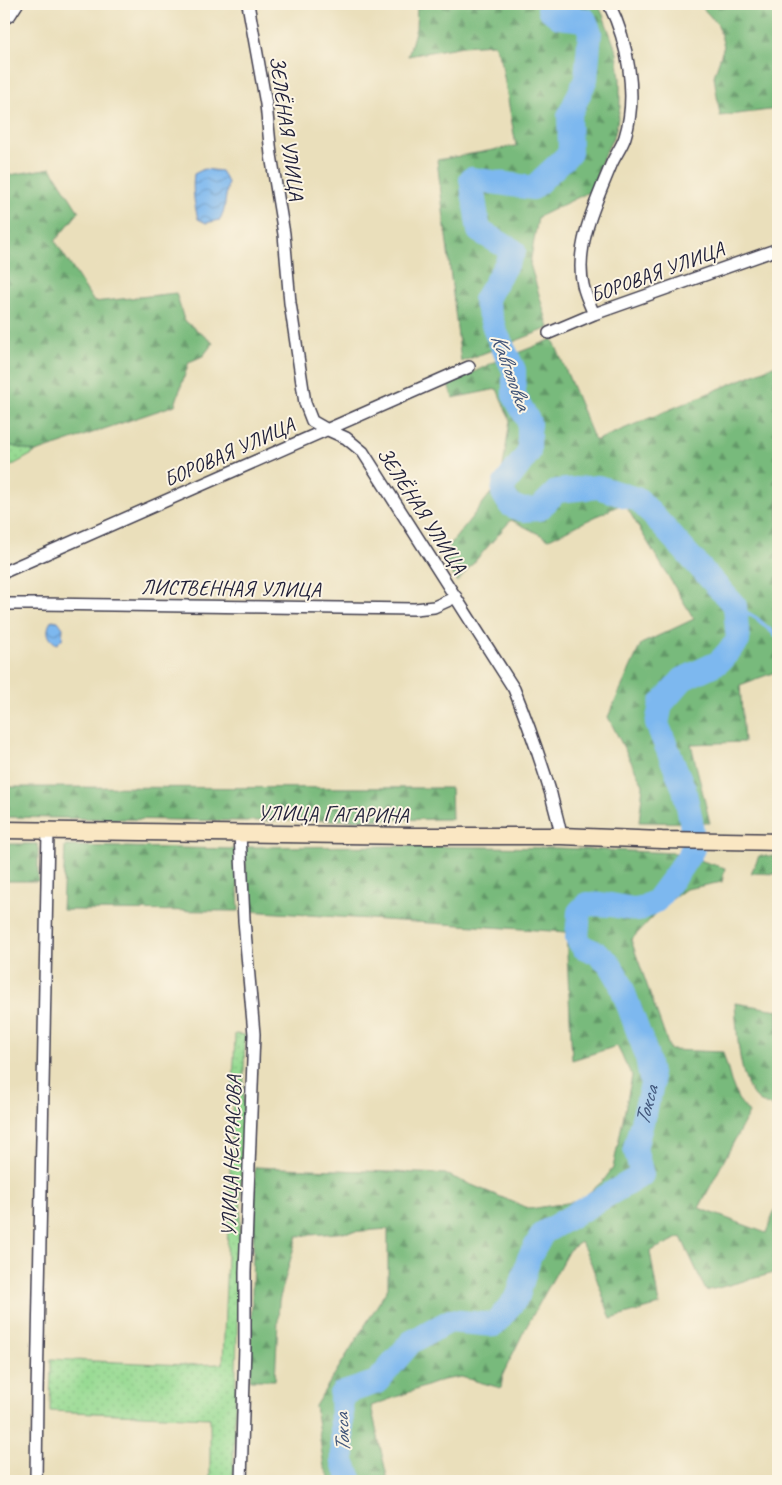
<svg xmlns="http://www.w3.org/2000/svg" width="782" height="1485" viewBox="0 0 782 1485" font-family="Caveat,sans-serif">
	<defs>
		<pattern id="grass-dots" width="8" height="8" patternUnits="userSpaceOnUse" patternTransform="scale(1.25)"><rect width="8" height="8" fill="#96da92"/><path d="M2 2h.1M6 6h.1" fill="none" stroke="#81bb7f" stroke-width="1.8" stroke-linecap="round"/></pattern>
		<pattern id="forest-firs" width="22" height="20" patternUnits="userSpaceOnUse" patternTransform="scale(1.25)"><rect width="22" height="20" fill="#78ba7c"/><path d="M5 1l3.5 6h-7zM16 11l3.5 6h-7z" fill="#629767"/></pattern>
		<pattern id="water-waves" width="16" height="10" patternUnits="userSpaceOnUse" patternTransform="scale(1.25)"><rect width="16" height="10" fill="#7db8ef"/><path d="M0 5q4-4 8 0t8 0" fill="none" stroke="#6695c3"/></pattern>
	</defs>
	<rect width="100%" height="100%" fill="#fcf5e5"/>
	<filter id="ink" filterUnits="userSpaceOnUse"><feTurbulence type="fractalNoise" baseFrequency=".02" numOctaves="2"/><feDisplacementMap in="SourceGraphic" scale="10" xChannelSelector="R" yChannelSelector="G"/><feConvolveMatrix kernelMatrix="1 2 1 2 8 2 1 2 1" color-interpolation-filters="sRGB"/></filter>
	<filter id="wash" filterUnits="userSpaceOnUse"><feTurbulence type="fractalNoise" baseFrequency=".0096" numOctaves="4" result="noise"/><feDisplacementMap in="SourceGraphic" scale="20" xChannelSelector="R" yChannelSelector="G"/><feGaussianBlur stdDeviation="1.12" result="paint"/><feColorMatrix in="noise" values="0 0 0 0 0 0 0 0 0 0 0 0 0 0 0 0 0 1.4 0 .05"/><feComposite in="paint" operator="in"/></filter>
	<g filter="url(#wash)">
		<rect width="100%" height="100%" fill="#eadfbb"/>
		<path fill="url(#grass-dots)" stroke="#5c7e66" d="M4,444L36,452L4,470Z
			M235,1034L245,1035L233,1481H210V1418L50,1411L51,1359L184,1365L223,1364Z"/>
		<path fill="url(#forest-firs)" stroke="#4d6e5c" d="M417,4H598L603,15L617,53L620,78V107L615,134L603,158L591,191L538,217L530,264L549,328L461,362L437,160L516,146L501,60L494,44L463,46L408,56L416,28Z
			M699,4H774L778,19V109L720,116L714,76L724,46L718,25Z
			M51,168L79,212L55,241L94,302L176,293L184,320L213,343L203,356L189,362L175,405L36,452L4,444V176Z
			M553,339L595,441L778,364V671L740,685L744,742L691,744L710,823L639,822L643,785L608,717L641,644L694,619L624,503L549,539L511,520L457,582L442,555L501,480L510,420L497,389L453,398L448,385L492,363Z
			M4,787L451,788L452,819L239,821L4,817Z
			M4,844H38V881H4Z
			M65,846L236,849L239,911L62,910Z
			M405,846L558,848L676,853L725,868L722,882L686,889L664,905L631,940L670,1050L723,1052L731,1081L738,1099L749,1113L699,1208L766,1233L778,1202V1272L706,1291L681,1237L650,1251L659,1305L611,1319L591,1263L581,1242L569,1250L523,1333L503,1374L501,1388L461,1377L443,1380L371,1406L388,1481H332L324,1467L315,1406L388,1288V1229L297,1236L279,1301L275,1380H250L255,1167L445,1174L530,1209L579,1201L603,1181L613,1168L632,1076L617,1046L572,1060L566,932L248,911L245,847Z
			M759,856H778V874L751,873Z
			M735,1003L778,1010V1107C771,1106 762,1104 757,1099C738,1082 737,1028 735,1003Z"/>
		<path fill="url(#water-waves)" stroke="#506d95" d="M204,169L221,171L228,182L224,210L220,220L206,223L198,219C194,203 192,190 194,174Z
			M52,620L58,621L63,628L62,639L57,644C47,639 45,629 52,620Z"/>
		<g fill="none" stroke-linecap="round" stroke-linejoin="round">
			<path stroke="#7db8ef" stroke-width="4" d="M735,606L756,618L778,637"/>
			<path stroke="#7db8ef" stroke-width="24" id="s1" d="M351,1481L343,1462L341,1394L377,1382L411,1342L450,1321L494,1325L518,1296L529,1258L543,1233L642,1175L635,1148L652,1085L646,1053L619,980L609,963L597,953L583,947L577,938L579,912L587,904L611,905L638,910L656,901L682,866L693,849L691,820L684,789L657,724L661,704L683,679L719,662L738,641L735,606L639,500L598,487L557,491L539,509L523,510L510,505L503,493L504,485L529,452V422L514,395V370L496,333L485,300L514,251L479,231L471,179L533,188L570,153L569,116L586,79L590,32L585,20L559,17L549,9V4"/>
		</g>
	</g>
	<g filter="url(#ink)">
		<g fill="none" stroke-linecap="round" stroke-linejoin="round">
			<defs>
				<path id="minor" d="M248,4L266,104L271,155L284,234L290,303L305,403L312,421L326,429L346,438L363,452L514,689C528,723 540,758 551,794C554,808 559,822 561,836
					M4,19L10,15L17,4
					M594,314C590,305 585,295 583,285C574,246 597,200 611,165C615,155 622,147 625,137C638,96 628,42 609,4
					M549,333L594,314L778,249
					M4,572L469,367
					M4,604H39L415,609L434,607L456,597
					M240,833L244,920L254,1034L245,1272V1345L241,1481
					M36,1481L37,1394L48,831"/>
				<path id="secondary" d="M4,830L412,836H561L662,840L778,842"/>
			</defs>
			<use href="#minor" stroke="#403e4e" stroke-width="14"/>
			<use href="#secondary" stroke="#403e4e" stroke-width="19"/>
			<use href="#minor" stroke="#fff" stroke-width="11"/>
			<use href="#secondary" stroke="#fae7c3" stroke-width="16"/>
		</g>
	</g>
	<g text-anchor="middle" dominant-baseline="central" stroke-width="4" stroke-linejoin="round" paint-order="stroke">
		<g font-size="21" fill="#22223b" stroke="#fcf5e5">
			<text transform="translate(287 128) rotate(82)">ЗЕЛЁНАЯ УЛИЦА</text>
			<text transform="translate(657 272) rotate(-20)">БОРОВАЯ УЛИЦА</text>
			<text transform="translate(229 452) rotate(-24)">БОРОВАЯ УЛИЦА</text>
			<text transform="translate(422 510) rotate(57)">ЗЕЛЁНАЯ УЛИЦА</text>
			<text transform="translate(231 588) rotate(1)">ЛИСТВЕННАЯ УЛИЦА</text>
			<text transform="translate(333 814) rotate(1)">УЛИЦА ГАГАРИНА</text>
			<text transform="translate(231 1156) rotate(-88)">УЛИЦА НЕКРАСОВА</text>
		</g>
		<g font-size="22" font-style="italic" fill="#42567a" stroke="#fcf5e5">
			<text transform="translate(511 372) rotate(70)">Кавголовка</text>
			<text stroke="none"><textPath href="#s1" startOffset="560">Токса</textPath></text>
			<text transform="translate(342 1433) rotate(-92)">Токса</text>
		</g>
	</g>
	<rect width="782" height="1485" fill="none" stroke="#fcf5e5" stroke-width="20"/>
</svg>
